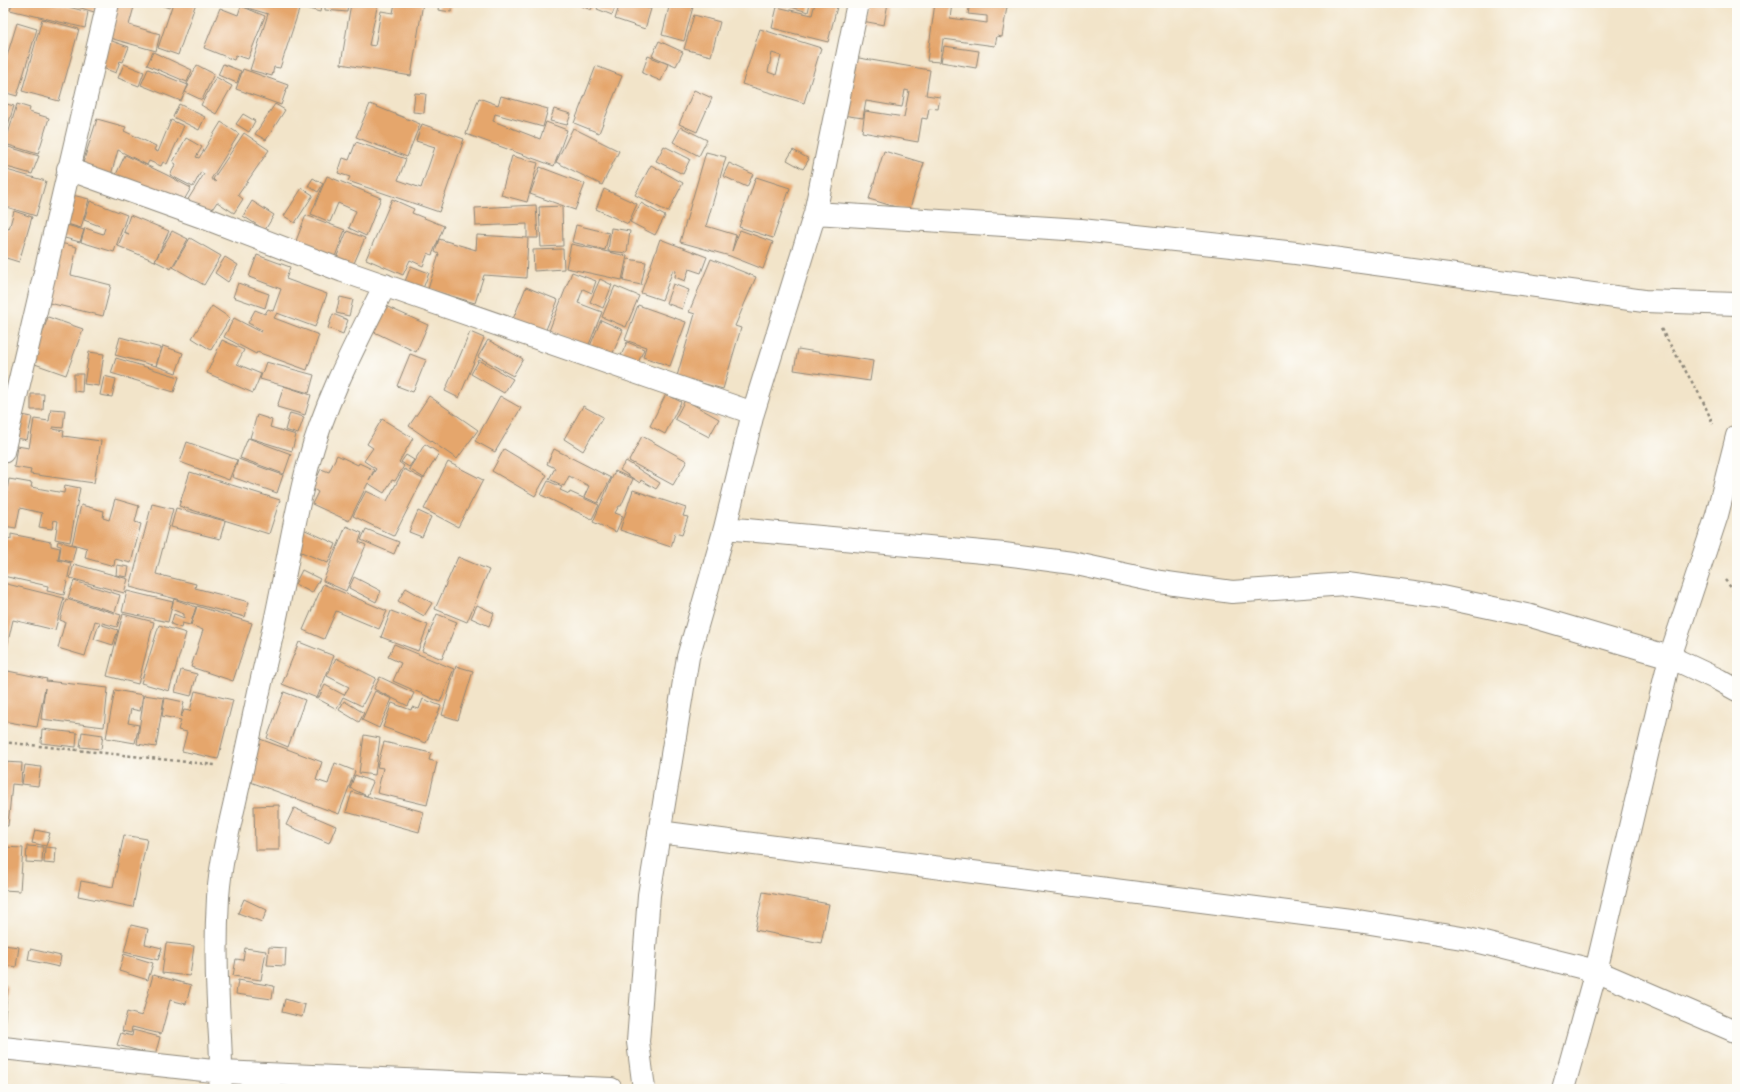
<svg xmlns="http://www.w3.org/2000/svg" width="1740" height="1092" viewBox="0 0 1740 1092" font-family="'Old Standard TT',serif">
	<rect width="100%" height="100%" fill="#fdfcf7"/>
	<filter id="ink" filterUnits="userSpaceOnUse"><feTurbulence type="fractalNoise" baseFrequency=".025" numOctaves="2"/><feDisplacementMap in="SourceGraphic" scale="8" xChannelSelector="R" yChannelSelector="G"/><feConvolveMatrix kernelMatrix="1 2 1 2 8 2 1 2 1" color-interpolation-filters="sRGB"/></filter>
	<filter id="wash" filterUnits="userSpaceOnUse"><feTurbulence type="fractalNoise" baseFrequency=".012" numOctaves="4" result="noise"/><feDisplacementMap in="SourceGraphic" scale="16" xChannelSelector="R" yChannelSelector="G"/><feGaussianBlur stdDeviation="0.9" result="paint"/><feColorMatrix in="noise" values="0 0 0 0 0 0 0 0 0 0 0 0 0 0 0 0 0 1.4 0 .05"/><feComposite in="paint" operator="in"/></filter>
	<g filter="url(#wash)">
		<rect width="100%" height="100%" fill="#f2e4c9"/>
		<g id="blocks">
			<path fill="#e5a66c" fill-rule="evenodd" d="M12,3H53L88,12L85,28L10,10Z
				M65,3H97L94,12Z
				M115,3H135L129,25L160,34L156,51L106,37Z
				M155,3H171L169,8Z
				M173,3H196L178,55L158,48Z
				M242,3H277L299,10L280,68L274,67L272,76L250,70L268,14L241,6Z
				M286,3H322L320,12Z
				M325,3H348L347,12L325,10Z
				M351,3H378L369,45L375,46L381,11L393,13L395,3H423L411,76L341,64Z
				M439,3H452L451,12L438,10Z
				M574,3H594L591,10Z
				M600,3H617L612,15L597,9Z
				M620,3H631L651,9L645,29L615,19Z
				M670,3H694L684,41L662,35Z
				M777,3H810L808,12Z
				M815,3H838L828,42L772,28L777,7L812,15Z
				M865,3H888L884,25L862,21Z
				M935,3L952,4L950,18L987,23V16L968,14L970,3L1007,7L1002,37L997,36L995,46L943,39L940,62L927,61Z
				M241,6L265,16L248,59L236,55L234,60L204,48L220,8L238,15Z
				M694,15L720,22L711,56L684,49Z
				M42,19L79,29L59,101L22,91Z
				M17,23L37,29L17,96L3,92V69Z
				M760,29L821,48L804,103L742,84ZM772,53L781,56L776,75L768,72Z
				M109,40L129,47L123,62L120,61L116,73L100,67Z
				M659,41L683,52L676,66L652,56Z
				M944,46L979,51L976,68L941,62Z
				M153,52L192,70L187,82L147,65Z
				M648,56L668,64L661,81L642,73Z
				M853,57L930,70L926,95L940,97L938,109L929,108L927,119L922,118L918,142L862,132L865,111L904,117L909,91L905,90L902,107L866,101L863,118L842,115Z
				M124,64L144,72L139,86L118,78Z
				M223,64L241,71L237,83L218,75Z
				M197,65L214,74L202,100L185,92L189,85L187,84Z
				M596,66L622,76L599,133L574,123Z
				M148,69L188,85L181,101L141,85Z
				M243,69L288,85L281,105L236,89Z
				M216,77L232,86L216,114L201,105Z
				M694,90L712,98L697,132L679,124Z
				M415,93L426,94L424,113L413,112Z
				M501,96L548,109L543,127L495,114L493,121L540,139L546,122L567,130L554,166L466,134L479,98L498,105Z
				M3,103L14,106L3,141Z
				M17,104L30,108L29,112L49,118L38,154L5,144Z
				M179,104L205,117L199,130L173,117Z
				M275,104L285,110L266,140L255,134Z
				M370,104L420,124L407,157L356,137Z
				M554,109L571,114L567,125L550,121Z
				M243,114L255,121L249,132L236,124Z
				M97,119L126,127L124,131L156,146L154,150L158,152L171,120L184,126L167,164L163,162L161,166L149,161L147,165L118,150L111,175L82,166Z
				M221,122L239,134L211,179L216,182L213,179L244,133L269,150L238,195L243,199L234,213L217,202L209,214L187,201L204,174L201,172L193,187L170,175L176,164L173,162L186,138L202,147L196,157L199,158Z
				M422,124L464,139L439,212L348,181L350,177L338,173L343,158L349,160L356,142L406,159L398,180L421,188L435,147L416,141Z
				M681,127L707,140L699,156L673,142Z
				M573,128L619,151L602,185L556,162Z
				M5,146L39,156L32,174L3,166V152Z
				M664,146L690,159L683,174L656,161Z
				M793,150L809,159L803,169L787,160Z
				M884,151L924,163L909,211L869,199Z
				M706,152L726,157L706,226L736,235L732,251L740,230L773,242L763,269L730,256L680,242Z
				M125,155L167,175L191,188L180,207L114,179Z
				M512,156L538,163L527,202L501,195Z
				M729,163L753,174L747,187L723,176Z
				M651,165L683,183L668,212L635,195Z
				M540,167L585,184L575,210L530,194Z
				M3,169L46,181L36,216L3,206Z
				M327,176L381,198L366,236L349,228L356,211L338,203L330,222L311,214Z
				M756,177L790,188L773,238L739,227Z
				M313,178L323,184L318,192L308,186Z
				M302,188L313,195L295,223L284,216Z
				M604,189L637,204L628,224L596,209Z
				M68,194L89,199L81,228L60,222Z
				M392,199L414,209L412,213L444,226L432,255L428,253L423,266L410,260L403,275L366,259Z
				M90,201L127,215L114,252L81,242L85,228L103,234L105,228L84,220Z
				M252,201L274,215L265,230L243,216Z
				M641,203L665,216L655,235L630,222Z
				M536,205L538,238H528L526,278L484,275L475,303L428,289L439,254L435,252L439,239L476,250L477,235L527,238V224L476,226L475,208Z
				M562,206L563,246L541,247L539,207Z
				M14,211L32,217L19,262L3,257V227L9,229Z
				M130,215L169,231L155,261L118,246L124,232L129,234L124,232Z
				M306,215L345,230L333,262L294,246Z
				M60,223L84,230L80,242L57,236Z
				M576,225L609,233L605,250L572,242Z
				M611,228L630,231L627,253L608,251Z
				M172,231L188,239L171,269L155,261Z
				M347,231L365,238L352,268L335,261Z
				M190,238L221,256L204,285L173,267Z
				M660,239L707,257L701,273L689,269L685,281L675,277L676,271L673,270L662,300L641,293Z
				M56,242L77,247L71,275L111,285L103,316L41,301Z
				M571,244L627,256L622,280L566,268Z
				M563,249L564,269L534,271L533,250Z
				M257,255L290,267L286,279L327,294L315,327L277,313L274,318L319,335L307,370L257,352L256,354L224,337L234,318L261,332L262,330L248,323L255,310L265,314L268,309L273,311L281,289L249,277Z
				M225,257L238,265L228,282L215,273Z
				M628,259L646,262L641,285L623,281Z
				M711,259L756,277L735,326L741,328L723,389L677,376L695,314L689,312Z
				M411,266L429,273L422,291L404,284Z
				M572,272L596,281L592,293L583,289L578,303L602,312L588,347L549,331Z
				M600,279L612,285L603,308L590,302Z
				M238,283L269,294L265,308L233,297Z
				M673,284L689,290L682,309L666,303Z
				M615,286L639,296L626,327L602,317Z
				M526,287L558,300L545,332L513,319Z
				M340,297L353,300L349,316L336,313Z
				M381,304L428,325L416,352L370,330Z
				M638,305L686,322L670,366L643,357L646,347L625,340Z
				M212,306L230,318L211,350L192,338Z
				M333,314L348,320L343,334L328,328Z
				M48,317L83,329L66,375L32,363Z
				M601,320L623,330L612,355L590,346Z
				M470,332L484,338L459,398L445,391Z
				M120,337L161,348L156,366L115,355Z
				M222,340L244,350L237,364L261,374L253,393L207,373Z
				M488,340L523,359L513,376L478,357Z
				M627,342L644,349L637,365L620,358Z
				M163,346L183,353L176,373L156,366Z
				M798,349L873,361L870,381L794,370Z
				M89,352L104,354L99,386L84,384Z
				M410,354L426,360L413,392L397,386Z
				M116,358L179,377L174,392L111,373Z
				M479,360L513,379L504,393L471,374Z
				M266,362L314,375L309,393L260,379Z
				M74,374H83L82,392L74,391Z
				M104,376L116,379L112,397L100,395Z
				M284,386L311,395L305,415L277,407Z
				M31,394H44L43,410H31Z
				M666,394L681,402L665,434L650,426Z
				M429,396L478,430L457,459L409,426Z
				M500,396L521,408L495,452L475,441Z
				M685,400L719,419L709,437L675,419Z
				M583,406L603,417L583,451L564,439Z
				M51,409L65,410L63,428L53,427V429L64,431L63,436L101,441L94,483L37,475L30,474L31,470L14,467L17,446L29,448L34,419L49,421Z
				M290,413L304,417L298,434L285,430Z
				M22,415L32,417L27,440L17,438Z
				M257,415L272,420L270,427L296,435L292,451L250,438Z
				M382,419L413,438L399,462L404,466L395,481L392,480L384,493L368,483L349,521L312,504L318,492L312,488L321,469L329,472L337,455L358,465L359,463L374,470L369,480L376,469L364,461L373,448L367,444Z
				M642,436L687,461L673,485L629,461Z
				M248,438L291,454L284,474L240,458Z
				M187,442L237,460L229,480L180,462Z
				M425,444L439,453L424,478L409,469Z
				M504,449L547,475L535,496L492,471Z
				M554,449L611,478L598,503L584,497L589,486L569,476L564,486L549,479L555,468L547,464Z
				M406,455L414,460L409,467L401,462Z
				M238,459L283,475L277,493L232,477Z
				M626,461L660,483L656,489L641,480L640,483L620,470Z
				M448,462L483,480L458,527L424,509Z
				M404,469L423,479L394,536L353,516L366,491L387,501Z
				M615,471L633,479L621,506H619L615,513L623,516L616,532L593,522Z
				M190,472L280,500L269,534L179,506Z
				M9,479L32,483L31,487L64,493L65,485L80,488L70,542L55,539L58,521L54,520L52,529L39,527L42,513L20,508L16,528L3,526V513Z
				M548,481L562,487L560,490L569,494L570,492L599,505L592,519L541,495Z
				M633,490L686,508L683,516L688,517L682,535L675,533L671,547L620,530Z
				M115,499L139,506L135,522L141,524L131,563L115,559L114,566L85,558L87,548L72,544L81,505L104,511L103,518L109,520Z
				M152,504L173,509L156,574L196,584L195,588L249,602L245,617L130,587Z
				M176,508L225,521L220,539L171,527Z
				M418,511L431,517L422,537L409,532Z
				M346,526L362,533L359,542L366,545L346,591L323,581Z
				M303,529L336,544L328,563L294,549Z
				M366,529L399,542L394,554L361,540Z
				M11,534L51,542V546L60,548L58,560L71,563L64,595L47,591L48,586L3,576V537L11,539Z
				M58,541L76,546L72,562L59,559L61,546L57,545Z
				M458,557L489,570L467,622L435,609Z
				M74,564L128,579L124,593L70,578Z
				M117,565L129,567L127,577L116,575Z
				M302,570L320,579L312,593L295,584Z
				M354,577L381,591L376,602L349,588Z
				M74,581L120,595L115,612L68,598Z
				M3,583L64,598L55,630L13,620L4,659Z
				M323,584L387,611L379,629L336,611L324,639L303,630Z
				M406,588L432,603L424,616L398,601Z
				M127,591L173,602L168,622L122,612Z
				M66,599L121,615L117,627L95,621L85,656L58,648L65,622L60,620Z
				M174,599L196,607L190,625L182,623L181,628L171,624L174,614L184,618V614L171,609Z
				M477,605L494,613L489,626L471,618Z
				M197,606L252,623L233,681L191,667L203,630L191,625Z
				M391,611L428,625L418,651L381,637Z
				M123,614L154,622L138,684L107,676Z
				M437,614L457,622L442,659L422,651Z
				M99,624L118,630L113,645L94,639Z
				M159,625L186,633L169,691L141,683Z
				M299,642L334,656L317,698L282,684Z
				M394,644L454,669L440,702L393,681L401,663L388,657Z
				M336,658L376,678L362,706L343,697L337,709L318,699L325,685L344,695L349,687L327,676Z
				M456,666L473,671L458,720L442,715Z
				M3,670L47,679L46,681L108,688L104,727L41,719L45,688L37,727L3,721Z
				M181,670L197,674L191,696L175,692Z
				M380,677L414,693L408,706L374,689Z
				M115,690L143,695L140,711L131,709L128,723L139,725L135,743L106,738Z
				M195,691L233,700L218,759L182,751L187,732L178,730L181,720L162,716L165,698L184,702L181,717L184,710L190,711Z
				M375,691L392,699L379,728L362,720Z
				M284,692L305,700L288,747L267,738Z
				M144,695L164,698L156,747L137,744Z
				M423,699L441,706L426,743L383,727L392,703L411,710L412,707L419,709Z
				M344,701L364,713L359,722L339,710Z
				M42,729L77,733L76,747L41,743Z
				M82,732L103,735L101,749L80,747Z
				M364,735L380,738L375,775L359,773Z
				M260,739L322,762L316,780L328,784L335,763L355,771L339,814L245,780Z
				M384,742L431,753L429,760L437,762L427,805L377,793L383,768L377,767Z
				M3,762L22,763L21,785L12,784L8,826H3Z
				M25,765L41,767L38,786L22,784Z
				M355,775L373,782L367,796L350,788Z
				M352,792L424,812L419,832L346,812Z
				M279,805V850H255L254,806Z
				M294,808L336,826L329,843L286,825Z
				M35,830L50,833L46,846L32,843Z
				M124,835L147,839L133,907L78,896L81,881L113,887Z
				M27,846L43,847L42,863L26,862Z
				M3,847L23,848L20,891L3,890Z
				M45,847L56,848L55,864L44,863Z
				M763,892L829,904L821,943L755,930Z
				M244,899L267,910L262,922L238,913Z
				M131,925L148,929L145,944L162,948L158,960L124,952Z
				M166,943L194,946L190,976L162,973Z
				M3,945L19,947L16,967L3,965Z
				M269,947L286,948L285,966L267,965Z
				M245,948L266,951L261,980L233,976L236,959L243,960Z
				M30,949L61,956L59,967L28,960Z
				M124,954L153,963L148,980L119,971Z
				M153,975L191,985L186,1004L170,1000L161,1034L132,1027L131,1033L122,1031L127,1012L142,1016Z
				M238,980L274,986L272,999L236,994Z
				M3,985L8,986L4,1027H3Z
				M285,999L305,1005L302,1017L282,1012Z
				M133,1030L160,1037L155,1055L117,1045L121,1033L132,1036Z"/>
		</g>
	</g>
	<g filter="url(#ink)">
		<use href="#blocks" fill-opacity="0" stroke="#8e887a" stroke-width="1"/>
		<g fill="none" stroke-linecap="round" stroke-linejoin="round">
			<defs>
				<path id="minor" d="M68,169L205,218L343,271L753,413
					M815,213L1081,230L1296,253L1644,301L1737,304
					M3,452L108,3
					M725,528L1004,554L1072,563L1160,582L1232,592L1345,584L1437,596L1531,616L1670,657L1719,680L1737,690
					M659,832L1358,921L1468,939L1596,971L1737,1032
					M3,1048L222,1072L611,1089
					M220,1089C223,1060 219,1031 218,1002C216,967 216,932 218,897C221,854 233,813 242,770C251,730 259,689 269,648C284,587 292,525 308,465C325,401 356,343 385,285
					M644,1089L638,1042L649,895L688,657L725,528L753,413L815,213L858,3
					M1563,1089L1596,971L1670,657L1717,515L1737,436"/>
			</defs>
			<use href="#minor" stroke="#8e887a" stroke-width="24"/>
			<path stroke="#8e887a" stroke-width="2.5" stroke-dasharray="3 3" stroke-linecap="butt" d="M1661,329L1702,399L1713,424
				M1725,580L1737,595
				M3,742L215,765"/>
			<use href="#minor" stroke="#fff" stroke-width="22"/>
		</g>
	</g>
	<rect width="1740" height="1092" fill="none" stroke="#fdfcf7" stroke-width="16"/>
</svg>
